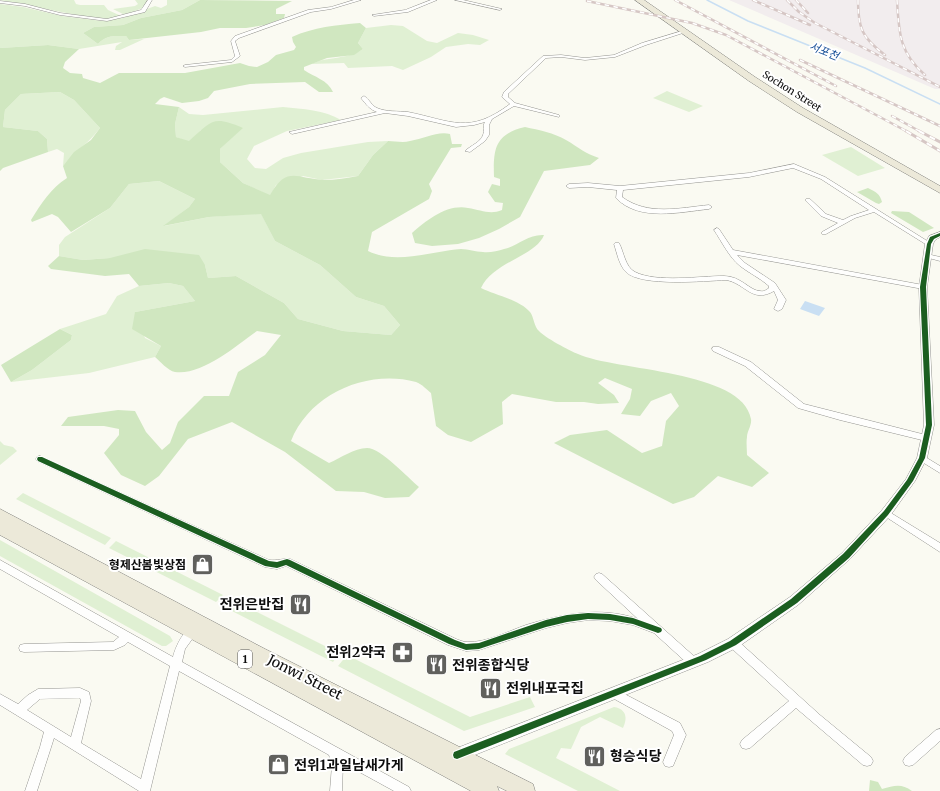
<svg xmlns="http://www.w3.org/2000/svg" width="940" height="791" viewBox="0 0 940 791" font-family="Merriweather,'Noto Sans KR',serif">
	<rect width="100%" height="100%" fill="#fafaf2"/>
	<path fill="#f2edee" d="M729,0H940V89H935Z"/>
	<path fill="#e0f0d3" d="M0,0H74L76,4L80,5H104L108,10L121,16L108,20L87,17Z
		M135,0H147L145,7L125,15L113,9L135,6L138,4Z
		M167,0H200L182,10L141,18L123,25L94,27L83,33L98,44C106,35 114,36 126,36L129,40L144,39L120,50H115L116,46L122,42L79,49L48,45L0,48V4L23,7L62,16L102,21L123,18L155,6L161,8L167,5Z
		M391,25L403,26L427,41L437,43L458,33L473,35L489,40L480,45L468,44L446,47L431,57L403,70L392,66L348,68L344,63L311,64C328,56 347,60 363,49L358,43L366,28Z
		M667,91L703,106L689,112L653,98Z
		M60,92L74,100L100,128C89,143 75,151 63,166L64,153L57,149L48,152L47,139L38,131L3,127L5,110L21,94Z
		M179,107L189,114L203,115L283,107C302,109 325,110 341,120L287,131L254,146L247,159L255,168L266,169L283,158L301,153L368,142L388,141L373,155L358,176L322,180L303,176L276,185L270,196L243,183L220,162V149L242,128L201,130L189,142L176,137L175,124Z
		M851,147L885,168L858,176L822,155Z
		M159,181L195,199L189,207L164,226L209,217L261,213L275,241L320,265L356,297L384,306L400,325L391,335L343,331L298,319L284,303L236,276L208,278L205,265L110,258L83,260L59,256V245L65,237L110,208L129,184Z
		M169,283L183,286L195,301L135,312L145,338L161,346L155,357L89,373L11,382L32,370L71,340L72,335L60,329L106,314L117,296L139,286Z
		M0,441L4,445L13,447L17,451L0,465Z
		M23,493L111,538L105,545L16,499Z
		M0,540L170,636L173,641L166,646H162L0,556Z
		M116,541L223,595L216,602L109,548Z
		M229,598L339,653L333,662L222,606Z
		M347,655L470,717L530,697L535,707L464,731L338,666Z
		M614,707C626,709 628,717 623,728L600,717L581,727L571,749L561,748L556,758L620,791H578L505,754L509,749L522,744Z"/>
	<path fill="#d0e7c0" d="M200,0L292,1L276,9V14H285L284,18L265,25L246,28H220L201,32L129,40L126,36C114,36 106,35 98,44L83,33L94,27L123,25L141,18L182,10Z
		M360,23L366,28L358,43L363,49L354,55L327,58L304,67V70C314,77 328,80 333,92H319L305,82L250,84L214,91L208,98L199,101L182,103L164,97L160,99L155,104L179,107L175,124L176,137L189,141C212,121 212,115 243,128L220,149V162L243,183L270,195C287,165 297,179 324,180C336,180 347,178 358,176L373,155L388,141C395,141 403,143 410,141C424,139 437,131 450,134L452,144H462L461,147L451,148L429,184L432,191L429,199L372,232L368,251C397,265 431,251 461,249C469,249 475,252 483,252C489,253 498,251 504,249C518,246 528,234 544,235C536,256 493,262 481,288C495,295 520,300 530,312C534,317 534,327 539,331C544,337 570,351 578,354C615,371 743,370 751,419C752,425 747,431 747,437C746,443 747,449 747,455L769,473L752,487L718,476L694,497L673,504L554,443L570,435L607,430L642,453L662,446L666,421L679,406L671,393L651,401L640,416L621,414L630,399L632,389L605,378L598,383L614,395L619,403L598,404L584,402H556L512,394L502,402L503,424L471,442L448,435L436,426L431,393C427,390 422,384 416,382C368,369 310,393 291,441L329,463C341,458 354,448 367,448C381,448 408,478 419,487L409,497L385,498L364,492L336,491L285,452L232,422L188,439L159,476L145,486L121,475L104,453L119,435V429L104,426H61L68,417L118,410L135,411L146,432L162,450L170,443L178,422L204,396H229L238,372L265,355L281,335L257,331C236,346 201,376 175,372C168,371 160,361 155,357L161,346L132,329L135,312L195,301L183,286L169,283L139,286L129,274L105,276L51,269L48,266L59,256L83,260L110,258L145,249L199,255L205,265L208,278L236,276L284,303L298,319L343,331L391,335L400,325L384,306L356,297L320,265L275,241L261,214L209,217L163,226L189,207L195,199L159,181L129,184L110,208L71,232L58,217L52,214L32,222L31,220C41,204 51,188 67,178L63,166L74,152L91,140L100,128L74,100L60,92L21,94L5,110L3,127L38,131L47,139L48,152L3,168L0,171V48L48,45L79,49L65,62L63,68L70,73L82,74L83,78L100,83L119,73H185L240,63L249,66L257,67L268,62L276,55L294,50L296,47L293,42L292,37C314,27 336,25 360,23Z
		M525,127C539,130 554,133 566,140C578,147 586,154 599,158L590,165L544,171L520,217L499,229L479,238L458,244L432,246L415,243L412,233C427,220 447,204 468,208C481,210 490,215 502,210L503,203L495,202L488,192L492,184L500,186V179L494,177C493,149 495,134 525,127Z
		M868,188C876,192 880,194 882,202L879,204L876,203L857,192Z
		M892,211L909,212L934,228L923,232L891,213Z
		M60,329L72,335L71,340L32,370L11,382L1,365Z
		M870,780L878,782L882,789C894,786 901,783 912,791H869Z"/>
	<path fill="#c9dff3" d="M805,301L825,308L819,316L800,309Z"/>
	<g fill="none" stroke-linecap="round" stroke-linejoin="round">
		<path stroke="#c9dff3" stroke-width="1.5" d="M707,0L748,21L865,68L940,104"/>
		<defs>
			<path id="minor" d="M148,0H152L145,12L107,21L60,15L25,6L0,3V1L25,4L60,13L107,19L141,10Z
				M354,0H361L331,9L311,12L239,38L235,41L240,56L232,62L185,67L183,66L185,65L231,60L235,56L231,41L235,36L308,10L331,7Z
				M431,0H437L408,12L374,16L372,15L405,10Z
				M455,0H463L502,9L500,10Z
				M682,31L686,32L646,45L615,57L585,60L561,57L546,58L508,94V97L515,103L559,115V117L514,106L492,119L489,125V135L485,141L470,152L465,151C470,146 481,142 483,135C485,130 482,127 485,122L474,125L456,127L408,116L385,113L292,134L289,132L377,112C369,109 366,104 361,98L364,96C369,99 372,106 377,108C386,112 398,111 408,112C452,121 469,135 510,104L502,97L504,92L543,56L561,55L585,58L614,55L642,43Z
				M794,164L825,177L932,244L931,245H927L874,212L855,218L826,234H822V232L838,223L821,216L806,201V199H810L826,214L843,220L851,216L869,210L821,179L793,168L749,177L623,190L622,197C648,216 679,208 709,205L712,207L709,209C680,212 639,222 616,198L617,190L588,187L569,188L566,186L569,184L588,183L620,186L749,173Z
				M717,228L719,229L733,250L923,285L926,287L923,289L737,255L745,263L775,283L786,300L782,309L778,311L774,309L778,300L774,291C752,304 745,283 726,280C705,281 641,287 626,272C619,265 617,253 614,244L615,243H619C624,252 625,267 635,272C657,283 700,276 724,276C741,276 750,291 760,291C764,292 766,290 769,288V286C760,278 749,273 740,266C729,257 722,242 714,230Z
				M927,254L940,257V261L925,257L924,256Z
				M713,347H719L751,362L804,404L926,435L930,438L926,441L840,420L798,408L745,366L713,351L712,349Z
				M922,455L940,466V473L919,460L918,458L919,456Z
				M40,456L269,560C277,561 285,558 290,559L456,639C459,640 463,642 467,642C486,643 509,631 526,625C562,614 601,606 638,619L596,580L594,577L596,574L599,573L602,574L696,658L697,661L696,664L692,666L688,664L654,633L633,625L610,621L588,620L567,623L546,628L479,650L466,651L448,645L286,566L277,569L265,567L37,461L36,459L37,457Z
				M886,510L940,543V552L883,515L881,513L883,511Z
				M0,560L173,657C175,648 185,624 197,628L198,631L185,649L182,662L409,787L411,791H394L343,763L342,791H330L332,765L329,755L179,671L150,791H139L54,738L37,791H25L40,747L44,732L0,705V694L18,704L28,695L38,689L80,688L89,692L91,701L81,743L141,779L170,666L128,642L125,645L114,650L24,652L20,651L19,648L20,645L24,644L113,642L119,637L0,569ZM80,698L81,701L71,737L27,710L40,699Z
				M733,639L737,640L820,715L871,757L873,761L871,765L867,766L863,765L796,708L750,748L746,749L742,748L740,744L742,740L789,701L729,646L728,643L729,640Z
				M613,688L680,723L686,735L673,766L669,767L665,766L663,762L674,735L672,731L609,696L608,693L609,690Z
				M940,729V741L913,765L909,766L905,765L903,761L905,757L936,730Z"/>
			<path id="tertiary" d="M940,232V237L935,240L933,244L927,287L934,425L927,458L915,481L890,516L850,559L798,605L738,647L708,662L457,762L452,760L450,755L452,750L698,654L728,639L790,597L842,553L882,510L906,479L917,458L924,425L919,287L925,244L929,236Z"/>
			<path id="primary" d="M635,0H644L755,77L803,108L940,186V193L797,112L749,81Z
				M0,509L265,649L533,784L535,791H507L497,786L499,791H471L0,535V522L2,523L0,522Z"/>
		</defs>
		<use href="#minor" stroke="#949490" stroke-width="1"/>
		<use href="#tertiary" stroke="#949490" stroke-width="1"/>
		<use href="#primary" stroke="#81817d" stroke-width="1"/>
		<use href="#minor" fill="#fefefd" fill-rule="evenodd"/>
		<use href="#tertiary" fill="#fefefd" fill-rule="evenodd"/>
		<use href="#primary" fill="#ece9d9" fill-rule="evenodd"/>
		<defs>
			<path id="rail-far1" d="M675,0L836,86
				M753,0L810,25
				M787,0L799,12L815,23L940,87
				M796,0L808,13
				M858,0C858,28 862,38 885,55
				M897,0C899,33 899,52 925,75
				M587,1L692,23L726,35L908,132
				M800,60L940,126
				M892,116L921,132"/>
			<path id="rail" d="M906,131L940,151
				M919,131L940,142"/>
		</defs>
		<use href="#rail-far1" stroke="#d6c7c5" stroke-width="2.5"/>
		<use href="#rail" stroke="#d6c7c5" stroke-width="3"/>
		<use href="#rail-far1" stroke="#fff" stroke-width="1.5" stroke-dasharray="4.5" stroke-linecap="butt"/>
		<use href="#rail" stroke="#fff" stroke-width="2" stroke-dasharray="6" stroke-linecap="butt"/>
		<defs>
			<path id="cycleway" d="M940,233V236L934,239L931,244L926,287L932,425L925,458L913,481L888,515L849,558L797,603L736,645L706,660L457,759L454,758L453,755L454,752L700,656L730,641L791,599L843,554L884,511L907,480L919,458L926,425L920,287L927,244L930,237Z
				M38,457H42L269,561L277,562L287,559L290,560L455,640L466,644L479,643L546,620L567,615L588,613L610,614L633,618L661,628L662,630L661,632L658,633L633,624L610,620L588,619L567,622L546,627L479,649L466,650L449,644L286,565L277,568L265,566L38,461L37,459Z"/>
		</defs>
		<use href="#cycleway" stroke="#fff" stroke-width="2"/>
		<use href="#cycleway" fill="#1b5e20" fill-rule="evenodd"/>
	</g>
	<defs>
		<symbol id="shop-square" viewBox="-11 -11 22 22"><rect x="-9" y="-9" width="18" height="18" rx="4" fill="#60605d" stroke="#fff"/><path d="M-5-2.5h2.3a2.7 3.5 0 0 1 5.4 0H5L5.5 6h-11ZM-1.5-2.5h3a1.5 2.3 0 0 0-3 0Z" fill="#fff"/></symbol>
		<symbol id="restaurant-square" viewBox="-11 -11 22 22"><rect x="-9" y="-9" width="18" height="18" rx="4" fill="#60605d" stroke="#fff"/><path d="M-5-6h1v4h1v-4h1v4h1v-4h1v5L-1.5 .5V6h-2V.5L-5-1ZM5-6V6H3V1.5H1.5Q1.5-4 5-6Z" fill="#fff"/></symbol>
		<symbol id="pharmacy-square" viewBox="-11 -11 22 22"><rect x="-9" y="-9" width="18" height="18" rx="4" fill="#60605d" stroke="#fff"/><path d="M-2-6h4v4h4v4h-4v4h-4v-4h-4v-4h4Z" fill="#fff"/></symbol>
	</defs>
	<g fill-rule="evenodd">
		<use href="#shop-square" x="190" y="552" width="25" height="25"/>
		<use href="#restaurant-square" x="288" y="592" width="25" height="25"/>
		<use href="#pharmacy-square" x="390" y="640" width="25" height="25"/>
		<use href="#restaurant-square" x="424" y="652" width="25" height="25"/>
		<use href="#restaurant-square" x="478" y="676" width="25" height="25"/>
		<use href="#restaurant-square" x="582" y="744" width="25" height="25"/>
		<use href="#shop-square" x="266" y="752" width="25" height="25"/>
	</g>
	<g text-anchor="middle" dominant-baseline="central" stroke-width="4" stroke-linejoin="round" paint-order="stroke">
		<g font-size="10" fill="#0d0d0d" stroke="#fff">
			<text transform="translate(792 91) rotate(32)">Sochon Street</text>
		</g>
		<g font-size="11" font-style="italic" fill="#1b529a" stroke="#fff">
			<text transform="translate(824 51) rotate(22)">서포천</text>
		</g>
		<rect fill="#fff" stroke="#565656" stroke-width="1" x="238" y="650" width="14" height="18" rx="3"/>
		<g font-size="11" font-weight="bold" fill="#0d0d0d">
			<text x="245" y="659">1</text>
		</g>
		<g font-size="12" font-weight="bold" fill="#0d0d0d" stroke="#fff" text-anchor="end">
			<text x="186" y="564">형제산봄빛상점</text>
		</g>
		<g font-size="14" font-weight="bold" fill="#0d0d0d" stroke="#fff" text-anchor="start">
			<text x="284" y="604" text-anchor="end">전위은반집</text>
			<text x="386" y="652" text-anchor="end">전위2약국</text>
			<text x="452" y="665">전위종합식당</text>
			<text x="506" y="688">전위내포국집</text>
			<text x="610" y="756">형승식당</text>
			<text x="294" y="765">전위1과일남새가게</text>
		</g>
		<g font-size="14" fill="#0d0d0d" stroke="#fff">
			<text transform="translate(305 677) rotate(27)">Jonwi Street</text>
		</g>
	</g>
</svg>
